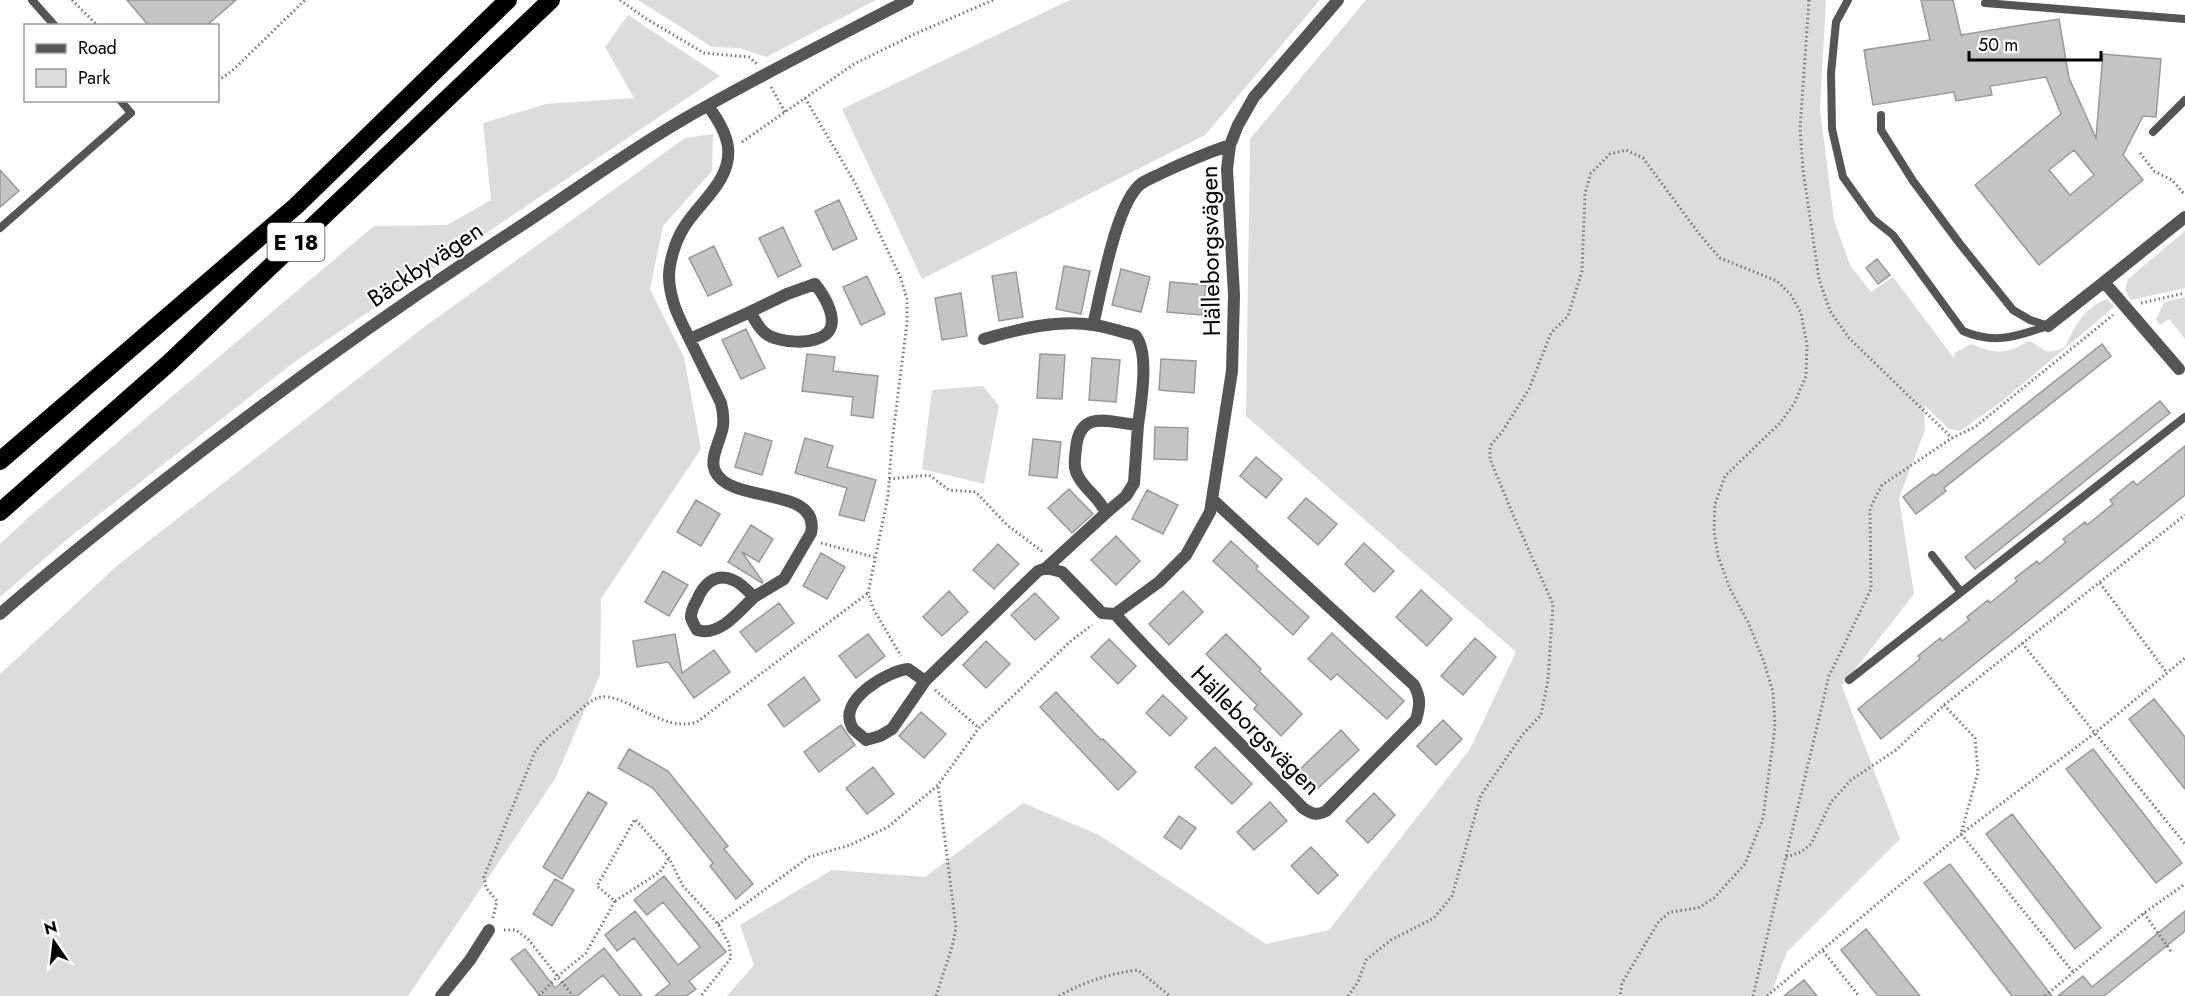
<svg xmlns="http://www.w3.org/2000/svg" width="2185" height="996" viewBox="0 0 2185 996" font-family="Jost,sans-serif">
	<rect width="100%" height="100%" fill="#fff"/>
	<path fill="#dcdcdc" d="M638,0H876L766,57L739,48L712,47Z
		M1070,0H1320L1205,135L922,279L842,109Z
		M1366,0H1826L1820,109L1834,220L1850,265L1871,292L1893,277L1954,358L1955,353L1971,344C1997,354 2004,355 2029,341C2045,348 2045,358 2066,346C2074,326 2085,307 2107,299L2114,307L2001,402L1960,431L1949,429L1924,405L1925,430L1899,498L1914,594L1842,686L1900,839L1787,952L1770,996H727L754,965L740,925L832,870L925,877L1023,803L1099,835L1266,944L1329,930L1470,749L1516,652L1246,416L1250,139Z
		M628,15L720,76L297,360L65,541L0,597V544L29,517L374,226L447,225L491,200L483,123L546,104L634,98L605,47Z
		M713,134L712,171L663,226L650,289L684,357L701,449L601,599L600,675L555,779L408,996H0V674L119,564L423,328L685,138Z
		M2185,231V288L2131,300L2125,290L2128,279Z
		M2185,297V339L2169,319L2160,325L2156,319L2164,302Z
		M983,386L999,406L984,484L922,469L932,390Z"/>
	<path fill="#c4c4c4" stroke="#999" stroke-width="1.5" fill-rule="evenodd" d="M127,0H236L206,26H149Z
		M1921,0H1953L1961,35L2059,19L2069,78L2096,138L2103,54L2161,59L2156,117L2143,116L2123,155L2143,180L2039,265L1975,185L2061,114L2046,77L1990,86L1992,95L1956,101L1954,92L1873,105L1864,50L1930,40ZM2074,150L2094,175L2070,195L2049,170Z
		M0,170L19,191L0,207Z
		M839,200L857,239L833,250L815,211Z
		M783,227L801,266L778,277L759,238Z
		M714,246L732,285L708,296L689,258Z
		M1877,259L1890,275L1878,284L1866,268Z
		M1064,266L1090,271L1081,314L1056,309Z
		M1121,269L1150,277L1141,312L1112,305Z
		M1016,272L1023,317L999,321L992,276Z
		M867,276L885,314L861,325L843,287Z
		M1170,282L1206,285L1202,315L1167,312Z
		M961,293L967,336L942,340L935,298Z
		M746,329L765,368L741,379L722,340Z
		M2102,344L2111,356L1944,488L1946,491L1916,514L1903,497L1933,474L1935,476Z
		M807,354L835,357L833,371L878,376L873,418L851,415L853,397L802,391Z
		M1040,354L1065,355L1062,399L1037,398Z
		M1092,358L1120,360L1116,402L1089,400Z
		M1161,359L1196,361L1194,393L1159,390Z
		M2160,401L2170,413L1975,569L1965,557Z
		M1155,427L1188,428L1187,460L1154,459Z
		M745,433L772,441L762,475L735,467Z
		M805,438L833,446L827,467L876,480L864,521L839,515L847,488L795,473Z
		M1033,439L1061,442L1057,478L1029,475Z
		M2185,446V495L1881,739L1858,709L1920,659L1918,656L1940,638L1942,641L1969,620L1967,617L1988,600L1990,603L2017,581L2015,578L2037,561L2039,564L2066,542L2063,539L2085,522L2087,525L2113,504L2110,500L2133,481L2137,485Z
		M1256,457L1282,479L1266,498L1240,476Z
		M1069,489L1093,514L1072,533L1048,508Z
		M1147,490L1178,505L1163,534L1132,519Z
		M1306,498L1337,524L1318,545L1288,518Z
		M696,500L720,514L701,546L677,532Z
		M751,525L773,539L759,562L742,552L763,582L762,583L728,562Z
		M1116,536L1140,561L1116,585L1091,560Z
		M1231,541L1258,566L1256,569L1309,617L1293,635L1213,561Z
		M1364,543L1394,571L1374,592L1345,564Z
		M998,544L1019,564L994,589L973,570Z
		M821,553L845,567L827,599L803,586Z
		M663,571L688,585L669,616L645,602Z
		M1421,590L1452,619L1427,646L1396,617Z
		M949,591L968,612L942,636L923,617Z
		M1183,591L1203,612L1169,645L1149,624Z
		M1035,593L1059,618L1035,640L1011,615Z
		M779,603L794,623L756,652L740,632Z
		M1332,633L1404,701L1387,719L1337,674L1331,680L1308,659Z
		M675,634L682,673L714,650L730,672L694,698L668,662L637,667L633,641Z
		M868,634L885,656L856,678L839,656Z
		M1226,634L1261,669L1259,671L1302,714L1281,736L1254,709L1257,705L1206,654Z
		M1475,638L1496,657L1463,695L1441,676Z
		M1109,639L1136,666L1118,684L1091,657Z
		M986,641L1010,664L986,688L963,665Z
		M804,677L820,700L784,727L768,705Z
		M1056,692L1101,740L1103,739L1136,772L1118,790L1040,707Z
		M1163,695L1187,718L1170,736L1146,713Z
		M2154,699L2185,737V789L2129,719Z
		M921,712L946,734L924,758L899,736Z
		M1443,720L1462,739L1436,765L1417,746Z
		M841,725L855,745L819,772L804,752Z
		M1341,730L1359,750L1315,791L1297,772Z
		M1215,747L1252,784L1232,804L1195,767Z
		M629,749L668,771L728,846L724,849L753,884L736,899L710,866L713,863L653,788L618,768Z
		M2093,749L2182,863L2156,883L2066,769Z
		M873,767L894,794L867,814L846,788Z
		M588,792L607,803L562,879L543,867Z
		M1374,793L1395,815L1368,843L1346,821Z
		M1270,802L1287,821L1254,850L1237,832Z
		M2012,814L2101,928L2075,949L1986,834Z
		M1179,816L1196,828L1181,849L1164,837Z
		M1311,847L1338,875L1318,894L1291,866Z
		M1950,864L2052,996H2012L1924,883Z
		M664,876L726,952L689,981L696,989L686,996H655L670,984L634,938L617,951L605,935L635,911L678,965L700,947L663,902L647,915L634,900Z
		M555,879L574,890L552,926L533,914Z
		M2185,911V931L2104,996H2058L2083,976L2092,987Z
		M1866,929L1920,996H1878L1841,950Z
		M604,948L642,996H620L603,975L577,996H540L511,959L525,949L555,988Z
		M1804,980L1817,996H1784Z"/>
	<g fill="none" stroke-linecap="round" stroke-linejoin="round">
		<path stroke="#777" stroke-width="3" stroke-dasharray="1.5 3" stroke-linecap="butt" d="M72,0L98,26
			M620,0L645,18L704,53L749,57L757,64
			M1809,0L1800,129L1803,170L1819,279L1830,311L1849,338L1952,438
			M218,81L233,70L305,0
			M771,87L785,112
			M805,98L855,183L900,276L907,299V323L892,442L888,496L868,593L874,610L901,656
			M742,142L854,64L917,33L993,0
			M2140,153L2154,171L2172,180L2184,194
			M2141,303L2185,293
			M889,479L929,475L949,490L976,492L1007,525L1043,552
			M821,543L874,557
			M2100,583L2167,673
			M2022,643L2185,844
			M935,690L979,728
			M1944,705L1975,738L1978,772L1961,834L2073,972
			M1786,857L1801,852L1811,844L1831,802L1851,780L1896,750L1944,705L2185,515
			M615,901L660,872L669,858
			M2144,913L2172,953
			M493,918L497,901L486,888L484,877L535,752C545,738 558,729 571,718C579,711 588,702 597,698C623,689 661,734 697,722L868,593
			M718,924L809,857L850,845L888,827L938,785L979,728L1072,640L1092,625
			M504,930H516L528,939L573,996
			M1823,951L1859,996
			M539,996L558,976L586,953L615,901L597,886L635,819L669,858L683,886L718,924L729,944L731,958L701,996
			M936,996L952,947L956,928L938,785
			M1059,996C1086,981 1108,974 1138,970L1170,996
			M1348,996L1358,982L1366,960L1391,940L1434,918L1452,896L1481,795L1523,734L1541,715L1548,680L1553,604L1514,517L1490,459V446L1502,432L1529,389L1551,333L1568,316L1582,271L1585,193L1591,173L1610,154L1626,150L1643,158L1700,235L1720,258L1777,281L1791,295L1801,313L1807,345L1806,376L1794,404L1780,423L1725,476L1715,504L1714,531L1718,556L1730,589L1748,622L1764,662L1773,692L1775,727L1763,818L1745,864L1714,898L1698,908L1670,912L1659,921L1622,983L1620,996
			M1753,996L1829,676L1871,589L1870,508L1882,485L1952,438L1975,427L2113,315
			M1767,996L1961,834L2095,733L2185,658
			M2045,996L2144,913L2185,884"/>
		<path stroke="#555" stroke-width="8" d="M32,0L55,26
			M1848,0L1836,22L1831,73L1832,129L1843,177L1873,219L1893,235L1963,331C1995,345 2017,336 2048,326
			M1985,3L2185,19
			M1881,115V130L1913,181L1960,244L2013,310L2030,320L2046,325
			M2153,132L2185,100
			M0,228L131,113L120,100
			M1932,555L1961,592
			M1849,680L2185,417"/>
		<path stroke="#555" stroke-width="12" d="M708,106C717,118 726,132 728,147C732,181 698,203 683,229C675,242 669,263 669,277C670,304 682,323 693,346C702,365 712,384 721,403C723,411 724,418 723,426C721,440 709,458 715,471C730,505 821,485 811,533L784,579L754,597C748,591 741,583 733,580C715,572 703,585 697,600C694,605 691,611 691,617C692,622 695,626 697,630C720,637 739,611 754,597
			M1093,325C1101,293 1116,201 1142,183C1148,179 1156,176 1162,173C1185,162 1207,153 1230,145
			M2048,326L2104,282
			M690,339L750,312L787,294L815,284C823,294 838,317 829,331C818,346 776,344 764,332C758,327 754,318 750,312
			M984,339C1020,329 1057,319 1094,325C1108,327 1121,332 1135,335C1150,352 1141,403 1138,425C1108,422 1080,409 1076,448C1075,458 1073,468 1078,476C1086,491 1098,496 1106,513L1126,496L1134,483L1138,425
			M2179,369L2104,282L2185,217
			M1213,500L1414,685C1421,698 1420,706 1416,720L1326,811C1316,816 1312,814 1303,808C1241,743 1175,681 1115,614L1159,582L1186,555L1210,512L1232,371L1234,295L1227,169L1230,145L1238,125L1254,97L1338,0
			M1046,568L1106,513
			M0,614C50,570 102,529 154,488C270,397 389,311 513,231C570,194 625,153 684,119C757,77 833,39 908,0
			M925,681L908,669C888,671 837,700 852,727C854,731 862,736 866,740L880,736L892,729L925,681L1038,571L1046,568L1062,572L1102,613L1115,614
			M441,996L470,960L489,930"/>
		<path stroke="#000" stroke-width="18" d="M0,461L296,206L508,0
			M0,512L170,362L551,0"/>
	</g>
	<g text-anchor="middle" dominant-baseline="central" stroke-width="4.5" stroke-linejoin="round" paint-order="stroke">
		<rect fill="#fff" stroke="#4c4c4c" stroke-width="1.5" x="267.5" y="223" width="57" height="38" rx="4.5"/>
		<g font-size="22" font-weight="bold" fill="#000">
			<text x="296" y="242">E 18</text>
		</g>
		<g font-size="24" fill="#000" stroke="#fff">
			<text transform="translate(1210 251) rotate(-91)">Hälleborgsvägen</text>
			<text transform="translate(425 264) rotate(-34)">Bäckbyvägen</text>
			<text transform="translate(1256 730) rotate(45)">Hälleborgsvägen</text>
		</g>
	</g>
	<rect x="24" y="24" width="195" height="78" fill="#ffffff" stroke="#999999" stroke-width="1.5"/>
	<rect x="36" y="44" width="30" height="9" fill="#555555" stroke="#999999" stroke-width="1.5"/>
	<text x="78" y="54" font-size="18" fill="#000000">Road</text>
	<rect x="36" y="69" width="30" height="18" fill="#dcdcdc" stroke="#999999" stroke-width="1.5"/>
	<text x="78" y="84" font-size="18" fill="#000000">Park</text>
	<g transform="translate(54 942) rotate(346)" stroke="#ffffff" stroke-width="4.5" paint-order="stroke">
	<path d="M0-4.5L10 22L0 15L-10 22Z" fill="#000000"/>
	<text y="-9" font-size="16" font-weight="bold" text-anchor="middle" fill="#000000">N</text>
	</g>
	<path d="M1969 51v9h132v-9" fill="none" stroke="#000000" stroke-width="3"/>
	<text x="1978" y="51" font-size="18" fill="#000000" stroke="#ffffff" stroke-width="4.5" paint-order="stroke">50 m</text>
</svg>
